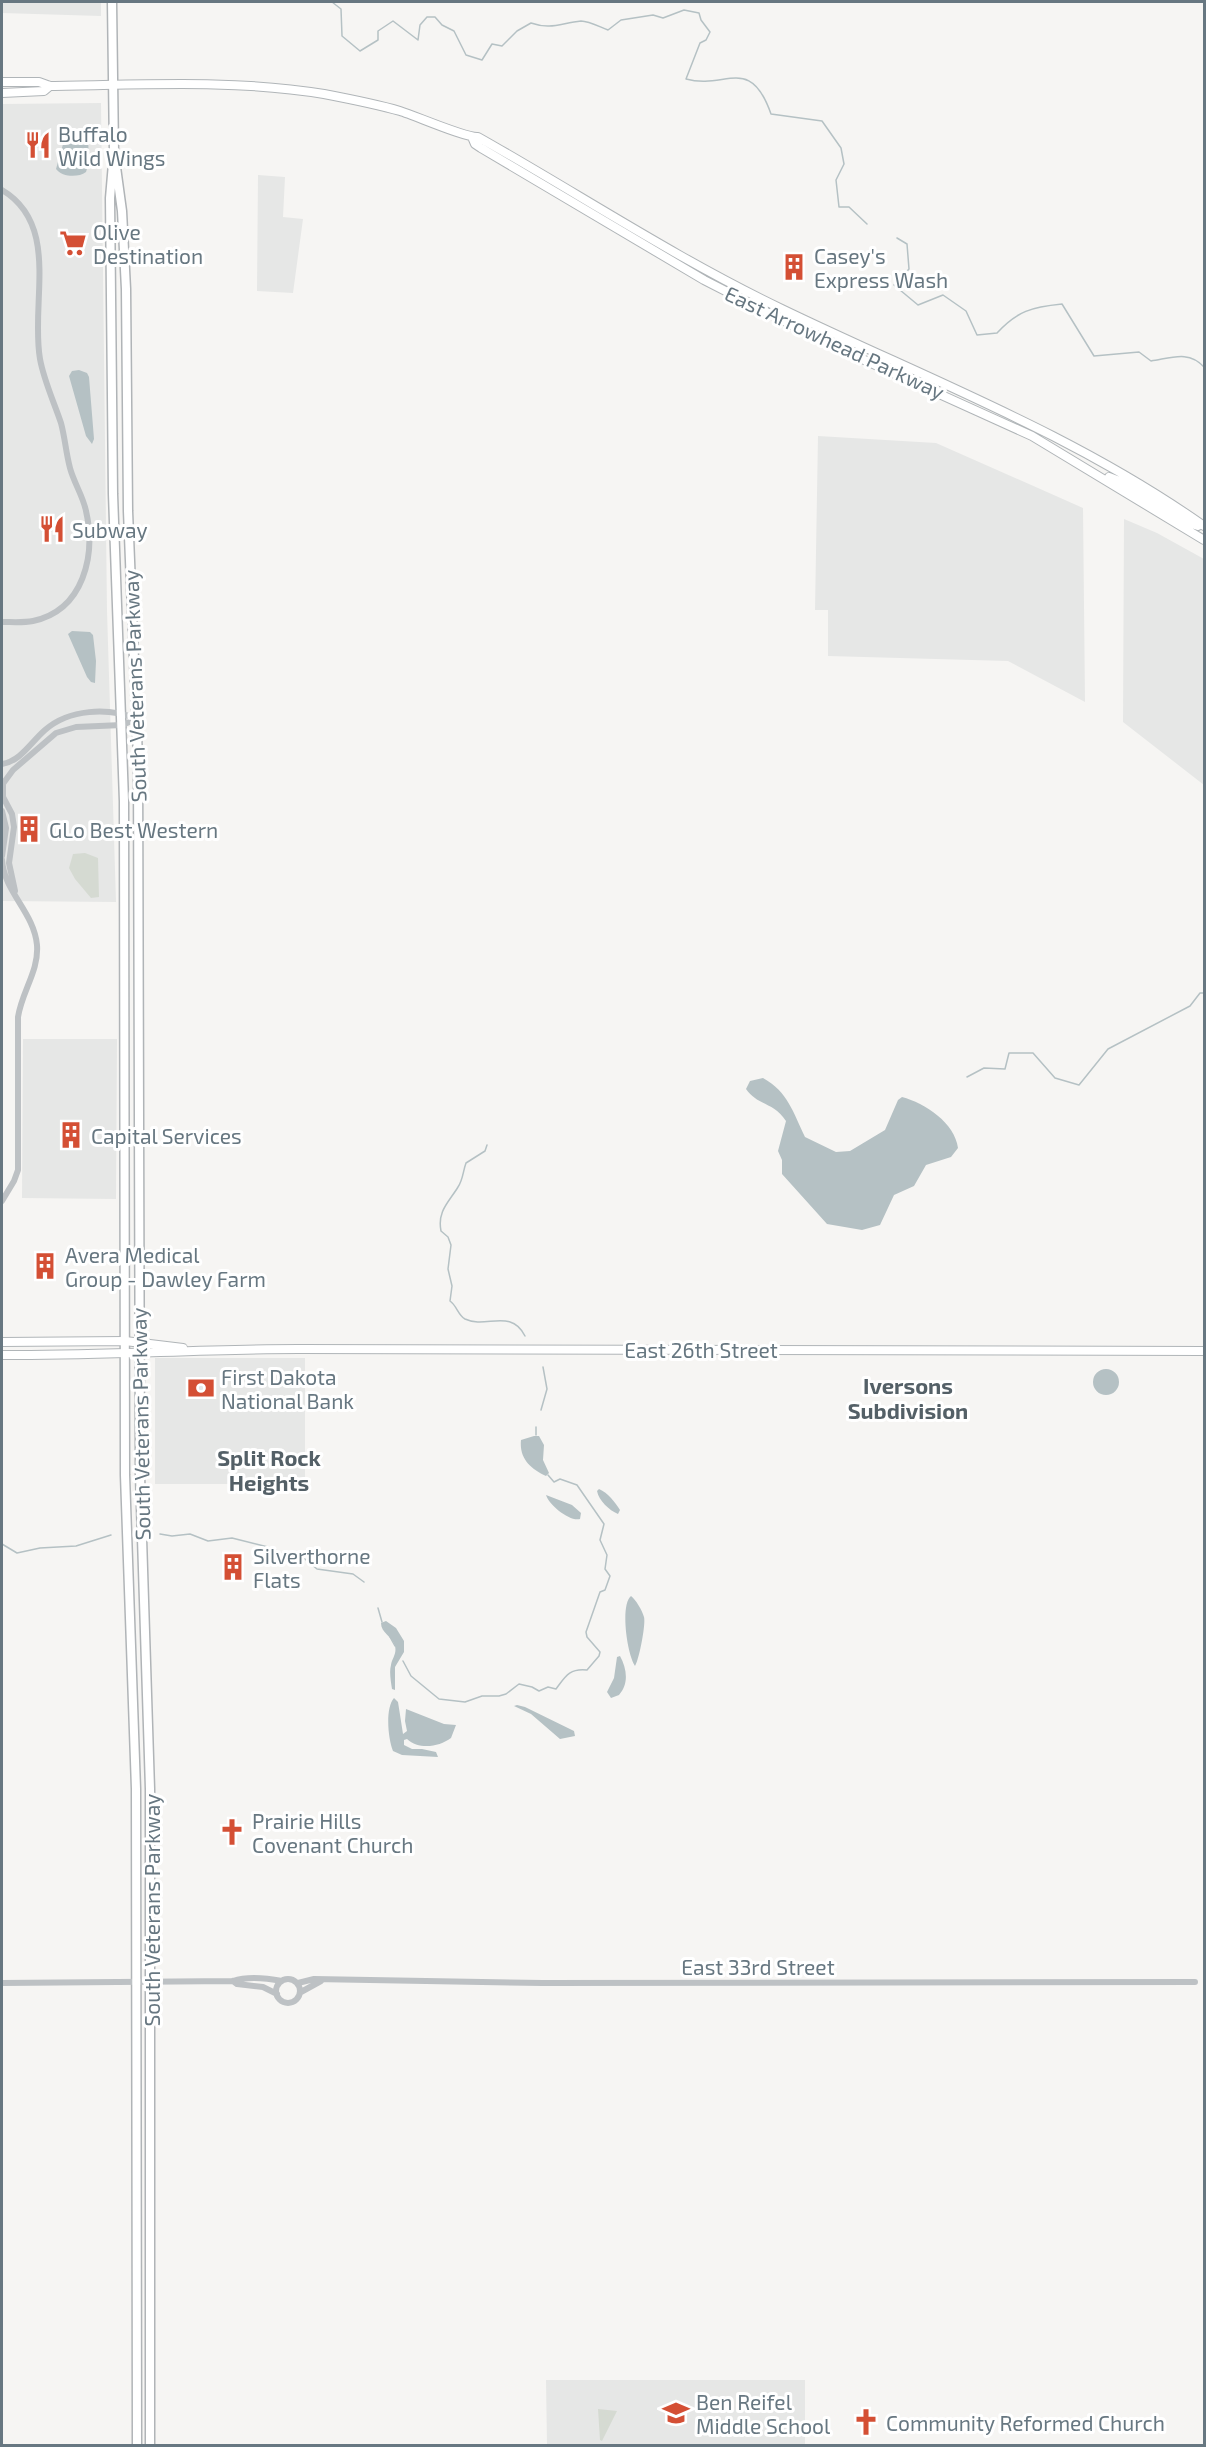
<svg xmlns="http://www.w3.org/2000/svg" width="1206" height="2447" viewBox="0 0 1206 2447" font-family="'Exo 2',sans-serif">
	<rect width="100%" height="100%" fill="#f6f5f3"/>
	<path fill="#e6e7e6" d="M2,2H101V16L2,13Z
		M101,103L107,611L116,902L2,901V104Z
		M258,175L285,177L283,217L303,219L293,293L257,291Z
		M818,436L936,443L1083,508L1085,702L1008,661L828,656V610H815Z
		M1124,519L1157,533L1204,559V785L1123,722Z
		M23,1039H117L116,1199L22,1198Z
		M155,1358H305V1484H155Z
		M546,2380H805V2445H547Z"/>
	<path fill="#d5dad2" d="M85,853L98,858L99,897L91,898L75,879L69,868L73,854Z
		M598,2409L617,2411L602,2441L600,2440Z"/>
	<path fill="#b5c1c4" d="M71,132L82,133L88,137L89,162L86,172C78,178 62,177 56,169L65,137Z
		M79,370L87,373L89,377L94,439L92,444L86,436L69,376L72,371Z
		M72,631L90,632L93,635L96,661L95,683L91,682L87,677L68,634Z
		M763,1078C788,1092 793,1112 805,1137L836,1152L850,1151L885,1130L898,1100L902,1097C925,1103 955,1123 958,1148L951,1157L926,1165L914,1186L894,1195L880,1225L862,1230L827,1224L782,1174V1160L778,1151L786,1121C774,1102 758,1106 746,1089L750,1081Z
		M1093 1382a13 13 0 1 1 26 0a13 13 0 1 1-26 0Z
		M534,1436H539L544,1445L543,1460L549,1473L546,1476C531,1469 519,1459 521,1440Z
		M599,1489C608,1493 615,1502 620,1510L618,1514C609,1510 599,1501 597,1491Z
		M546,1495L572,1505L581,1513L580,1519C570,1522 549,1505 546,1495Z
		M631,1596C636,1600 642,1610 644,1617C646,1624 639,1660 635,1666C627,1654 620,1605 631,1596Z
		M386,1621L396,1628L404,1641V1652L395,1667V1690L392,1689C391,1682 389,1672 391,1665C392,1658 397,1654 395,1646C392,1636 381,1633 381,1623Z
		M620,1656C627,1669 629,1684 619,1695L611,1698L607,1692L614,1678L617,1657Z
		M394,1698L398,1702L403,1734L407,1731L405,1721L406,1709L444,1724L456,1725L451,1738C439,1747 419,1750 407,1739L404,1740V1745L412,1749H422L436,1752L438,1757L402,1755L393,1751C388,1739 385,1708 394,1698Z
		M517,1705L525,1707L574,1731L575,1736L560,1739L531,1714L514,1706Z"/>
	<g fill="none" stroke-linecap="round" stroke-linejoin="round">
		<path stroke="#b5c1c4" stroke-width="1.5" d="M192,2H204
			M332,2L341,9L342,36L360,51L378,40V31L393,21L418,40L420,25L427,17H435L442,25L454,31L466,55L482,60L492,44L502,46L517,31L531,23C551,30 561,23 581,21C589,21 600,27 608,30L621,20L653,15L663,18L684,10L699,13L701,20L710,32L706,40L700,43L686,79C726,90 750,54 771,114L822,121L841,148L844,164L836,180L839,207H849L867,224
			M897,238L907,244L909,269L894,285L918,305L943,295L966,311L977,335L997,333C1017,311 1032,307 1062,304L1094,356L1139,352L1151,361C1171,358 1189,350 1204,367
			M967,1077L984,1068L1005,1069L1009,1053H1033L1055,1078L1079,1085L1108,1049L1190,1006L1200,993H1204
			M487,1145L485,1151L466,1163C463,1171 463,1180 458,1187C449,1202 437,1211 441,1231L448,1237L451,1245L448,1269L452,1286L450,1301C457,1306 458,1315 465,1319C486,1329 511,1308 525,1336
			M541,1410L547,1389L543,1367
			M536,1435V1427
			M2,1471V1476
			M2,1500V1517
			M160,1534L172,1536L190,1534L208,1541L232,1538L272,1548L282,1554L300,1555L317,1569L353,1574L364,1582
			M2,1544L17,1553L40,1548L76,1546L111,1535
			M378,1608L382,1622
			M390,1637L395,1646
			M403,1661L411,1676L439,1699L465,1702L482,1696H499L506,1694L519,1684L532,1687L539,1691L548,1687L556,1689C565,1677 569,1668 587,1670L599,1656L600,1652L587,1637L586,1632L600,1592L605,1590L610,1576L605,1569L607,1555L600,1540L604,1524L577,1485L560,1479L554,1482L548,1475"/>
		<defs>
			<path id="major" d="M2,82H39L50,86C142,85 234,79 324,94C350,99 376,104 400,111C416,116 466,138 478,137C579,194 677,259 782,309C925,378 1074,434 1204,526
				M2,93L44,91L50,86
				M472,137L475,144L481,148L704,280L829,344L1032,436L1204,540
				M1109,477L1127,484L1192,524L1198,526
				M2,1342L125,1341L183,1348
				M2,1355C101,1356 199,1349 299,1349L1204,1351"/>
			<path id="highway" d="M112,2L114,152L110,198L113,494L124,801L125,1475L136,1789L137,2446
				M116,167L122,211L126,289L128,511L138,759L140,1475L150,1789V2446"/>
		</defs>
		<use href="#major" stroke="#b0b5b8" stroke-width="10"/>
		<use href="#highway" stroke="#b0b4b7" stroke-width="11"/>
		<path stroke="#bdc1c4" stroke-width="6" d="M2,190C61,225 30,303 40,359C44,381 54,402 61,423C65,438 66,453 70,468C74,483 83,496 86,511C96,555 84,610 33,621C23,623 12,622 2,622
			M2,764C21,761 31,742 45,730C69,709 108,707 137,719
			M3,783V797L12,814L14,827L9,863L15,891
			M2,785L13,770L56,733L76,727L122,725L137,719
			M2,811L6,828L2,856
			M2,860C4,892 34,912 37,945C39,971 22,991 18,1017V1170L14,1181L2,1201
			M276 1991a12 12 0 1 1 24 0a12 12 0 1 1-24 0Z
			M233,1981L237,1984L263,1987L277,1994
			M2,1983L233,1981C248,1976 266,1978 282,1981
			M298,1983L314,1979L543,1983L1195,1982
			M301,1992L321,1981"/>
		<use href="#major" stroke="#fff" stroke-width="8"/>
		<use href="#highway" stroke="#fff" stroke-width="8"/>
	</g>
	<defs>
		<symbol id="restaurant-bare" viewBox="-9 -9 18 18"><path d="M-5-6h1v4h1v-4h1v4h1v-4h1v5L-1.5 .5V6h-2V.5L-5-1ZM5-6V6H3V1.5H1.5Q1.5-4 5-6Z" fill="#d44f34" stroke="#fff" stroke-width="2.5" paint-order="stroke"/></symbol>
		<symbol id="supermarket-bare" viewBox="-9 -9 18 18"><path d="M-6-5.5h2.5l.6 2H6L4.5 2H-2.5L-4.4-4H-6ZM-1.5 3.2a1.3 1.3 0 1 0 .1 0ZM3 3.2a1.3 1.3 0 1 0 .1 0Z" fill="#d44f34" stroke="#fff" stroke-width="2.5" paint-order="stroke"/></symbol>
		<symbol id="building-bare" viewBox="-9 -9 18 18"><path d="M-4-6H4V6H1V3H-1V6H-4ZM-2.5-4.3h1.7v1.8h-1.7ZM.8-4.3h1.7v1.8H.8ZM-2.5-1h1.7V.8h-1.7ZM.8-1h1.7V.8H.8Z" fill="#d44f34" stroke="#fff" stroke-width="2.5" paint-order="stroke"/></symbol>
		<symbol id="bank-bare" viewBox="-9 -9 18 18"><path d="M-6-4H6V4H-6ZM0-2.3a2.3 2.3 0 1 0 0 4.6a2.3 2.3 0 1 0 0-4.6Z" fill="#d44f34" stroke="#fff" stroke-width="2.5" paint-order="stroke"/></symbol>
		<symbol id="church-bare" viewBox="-9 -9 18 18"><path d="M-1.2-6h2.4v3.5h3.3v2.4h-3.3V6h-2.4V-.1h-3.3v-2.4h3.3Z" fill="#d44f34" stroke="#fff" stroke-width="2.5" paint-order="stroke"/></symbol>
		<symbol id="school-bare" viewBox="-9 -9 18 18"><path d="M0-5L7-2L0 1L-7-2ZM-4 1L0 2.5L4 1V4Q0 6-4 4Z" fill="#d44f34" stroke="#fff" stroke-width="2.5" paint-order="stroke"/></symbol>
	</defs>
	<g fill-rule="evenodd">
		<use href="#restaurant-bare" x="19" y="126" width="38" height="38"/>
		<use href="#supermarket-bare" x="54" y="224" width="38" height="38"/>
		<use href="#building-bare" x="775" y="248" width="38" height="38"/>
		<use href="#restaurant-bare" x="33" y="510" width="38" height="38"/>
		<use href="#building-bare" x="10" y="810" width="38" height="38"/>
		<use href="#building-bare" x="52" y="1116" width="38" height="38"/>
		<use href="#building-bare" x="26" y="1247" width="38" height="38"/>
		<use href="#bank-bare" x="182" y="1369" width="38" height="38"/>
		<use href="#building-bare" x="214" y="1548" width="38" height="38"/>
		<use href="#church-bare" x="213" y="1813" width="38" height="38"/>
		<use href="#school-bare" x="657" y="2394" width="38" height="38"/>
		<use href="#church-bare" x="847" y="2403" width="38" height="38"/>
	</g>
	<g text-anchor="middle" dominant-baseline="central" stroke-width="6" stroke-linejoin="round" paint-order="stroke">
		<g font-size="21" fill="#677781" stroke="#fff" text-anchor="start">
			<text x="58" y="133">Buffalo<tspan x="58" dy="24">Wild Wings</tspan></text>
			<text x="93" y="231">Olive<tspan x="93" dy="24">Destination</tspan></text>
			<text x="814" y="255">Casey's<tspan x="814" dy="24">Express Wash</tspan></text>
			<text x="72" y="529">Subway</text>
			<text x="49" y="829">GLo Best Western</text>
			<text x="91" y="1135">Capital Services</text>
			<text x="65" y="1254">Avera Medical<tspan x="65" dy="24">Group - Dawley Farm</tspan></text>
			<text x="221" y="1376">First Dakota<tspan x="221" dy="24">National Bank</tspan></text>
			<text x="253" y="1555">Silverthorne<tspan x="253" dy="24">Flats</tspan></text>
			<text x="252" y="1820">Prairie Hills<tspan x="252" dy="24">Covenant Church</tspan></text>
			<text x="696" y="2401">Ben Reifel<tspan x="696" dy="24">Middle School</tspan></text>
			<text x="886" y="2422">Community Reformed Church</text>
		</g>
		<g font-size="21" fill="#677781" stroke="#fff">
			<text transform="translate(835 342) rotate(25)">East Arrowhead Parkway</text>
			<text transform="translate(134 686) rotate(-92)">South Veterans Parkway</text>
			<text x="701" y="1349">East 26th Street</text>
			<text transform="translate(140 1424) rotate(-91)">South Veterans Parkway</text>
			<text transform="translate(151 1910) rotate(-90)">South Veterans Parkway</text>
			<text x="758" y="1966">East 33rd Street</text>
		</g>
		<g font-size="22" font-weight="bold" fill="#546067" stroke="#fff">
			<text x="908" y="1385">Iversons<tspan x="908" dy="25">Subdivision</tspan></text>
			<text x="269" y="1457">Split Rock<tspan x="269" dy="25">Heights</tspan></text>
		</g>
	</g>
	<rect width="1206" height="2447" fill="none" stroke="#677781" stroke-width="6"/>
</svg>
